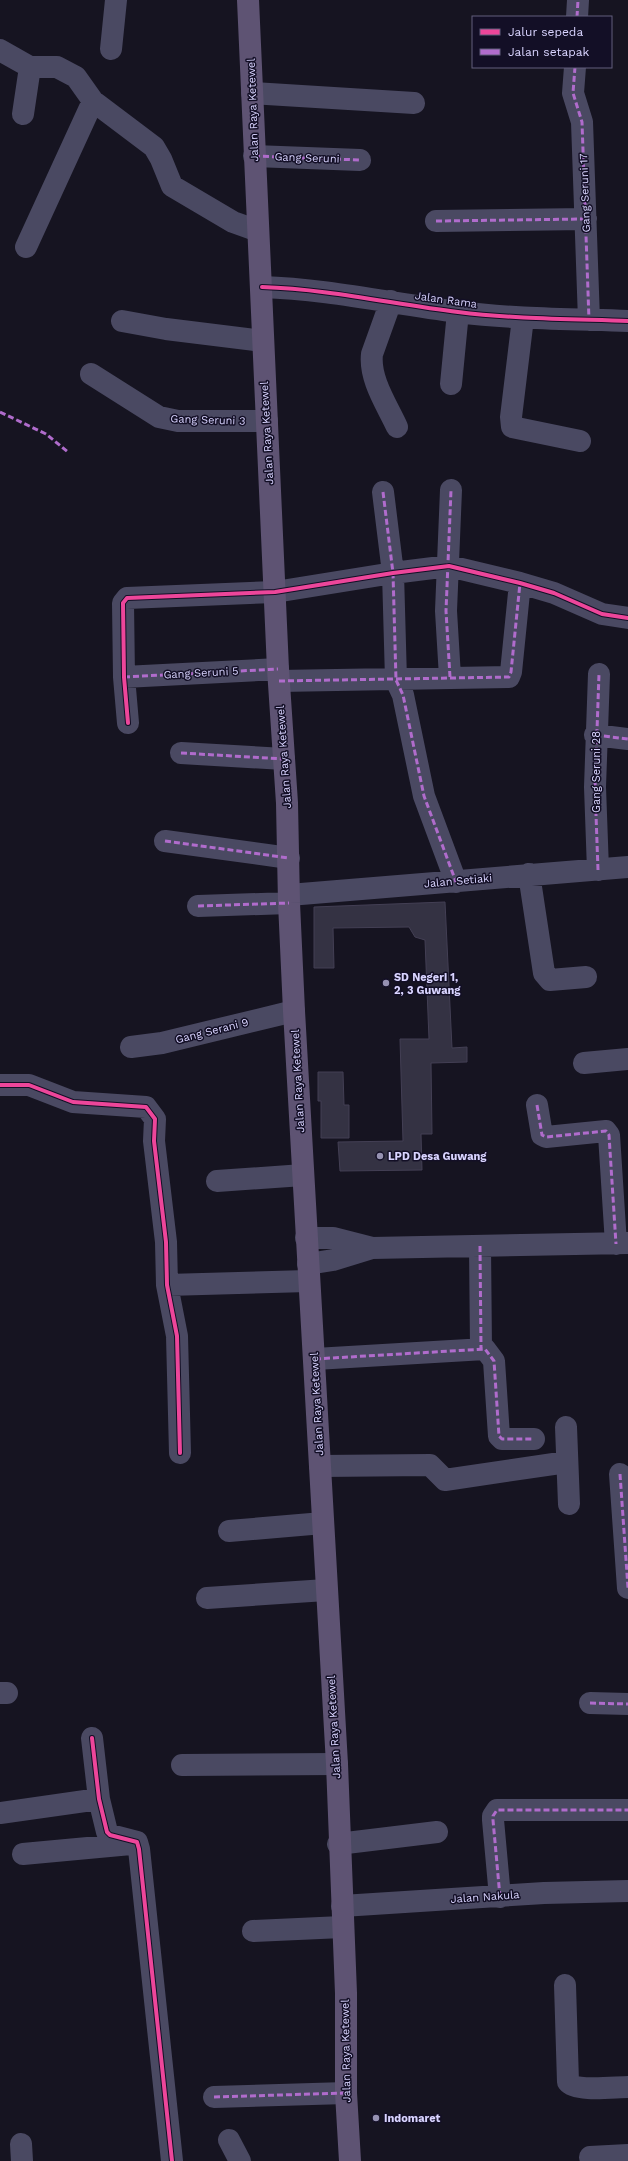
<svg xmlns="http://www.w3.org/2000/svg" width="628" height="2161" viewBox="0 0 628 2161" font-family="'Work Sans',sans-serif">
	<rect width="100%" height="100%" fill="#161421"/>
	<path fill="#343243" stroke="#433f54" d="M445,902L452,1048L467,1047V1062L431,1063L432,1134H421L422,1170L340,1171L338,1142L403,1141L400,1039H429L425,940L415,937L409,927L333,928L334,968H314V907Z
		M318,1072H343L344,1105H349V1138H321V1101H318Z"/>
	<g fill="none" stroke-linecap="round" stroke-linejoin="round">
		<path stroke="#4a4962" stroke-width="22" d="M577,17L578,0
			M111,49L116,0
			M0,50L30,67H57L76,77L93,101L154,147L161,159L172,186L233,222L258,231
			M575,67L573,93L582,122L589,320
			M252,93L414,103
			M23,114L30,67
			M254,156L360,160
			M436,221L586,219
			M26,247L93,101
			M262,287C328,289 393,304 458,312C514,319 571,319 628,321
			M391,301L372,354C369,379 387,405 397,427
			M523,318L511,417L512,427L580,441
			M122,321L166,329L263,341
			M91,374L159,417L178,421H267
			M451,384L458,312
			M383,492L393,573L396,680L403,695L424,796L456,882
			M124,677L278,669
			M450,677L446,611L451,490
			M279,681L509,677L511,672L520,583
			M128,723L124,677L123,603L127,598L275,592L393,573L449,566L520,583L554,593L602,614L628,618
			M595,735L628,739
			M181,753L284,759
			M165,841L289,858
			M598,870L595,787L599,674
			M529,874L544,973L550,980L586,977
			M289,895L628,867
			M198,906L289,903
			M131,1047L162,1043L294,1011
			M584,1063L628,1059
			M0,1085H29L73,1102L146,1107L155,1119L154,1141L166,1242L167,1285L177,1336L180,1453
			M537,1105L542,1135L546,1137L606,1131L609,1135L616,1244
			M217,1181L303,1175
			M306,1238H333L372,1248
			M480,1246L481,1348
			M308,1264L333,1260L372,1248L628,1243
			M167,1285L308,1281
			M315,1359L485,1349L494,1361L499,1436L502,1439H534
			M566,1427L569,1504
			M320,1466L430,1465L445,1480L567,1462
			M620,1474L628,1588
			M229,1531L323,1523
			M207,1598L326,1590
			M0,1693H7
			M590,1703L628,1704
			M92,1738L99,1799L107,1832L110,1835L137,1842L139,1849L172,2161
			M182,1765L337,1764
			M0,1813L99,1799
			M338,1844L437,1832
			M23,1854L131,1844
			M500,1897L493,1820V1816L497,1810H628
			M342,1906L544,1893L628,1891
			M253,1931L342,1927
			M565,1985L568,2082C576,2092 614,2087 628,2087
			M214,2097L346,2093
			M229,2140L240,2161
			M21,2144L22,2161
			M590,2157L628,2155"/>
		<path stroke="#5e5373" stroke-width="22" d="M248,0L278,669L287,803L289,903L294,1011L337,1764L346,1993V2093L350,2161"/>
		<path stroke="#b06ccc" stroke-width="3" stroke-dasharray="6 3" stroke-linecap="butt" d="M577,17L578,0
			M575,67L573,93L582,122L589,320
			M254,156L360,160
			M436,221L586,219
			M0,412L46,434L68,452
			M383,492L393,573L396,680L403,695L424,796L456,882
			M124,677L278,669
			M450,677L446,611L451,490
			M279,681L509,677L511,672L520,583
			M595,735L628,739
			M181,753L284,759
			M165,841L289,858
			M598,870L595,787L599,674
			M198,906L289,903
			M537,1105L542,1135L546,1137L606,1131L609,1135L616,1244
			M480,1246L481,1348
			M315,1359L485,1349L494,1361L499,1436L502,1439H534
			M620,1474L628,1588
			M590,1703L628,1704
			M500,1897L493,1820V1816L497,1810H628
			M214,2097L346,2093"/>
		<defs>
			<path id="cycleway" d="M262,287C328,289 393,304 458,312C514,319 571,319 628,321
				M128,723L124,677L123,603L127,598L275,592L393,573L449,566L520,583L554,593L602,614L628,618
				M0,1085H29L73,1102L146,1107L155,1119L154,1141L166,1242L167,1285L177,1336L180,1453
				M92,1738L99,1799L107,1832L110,1835L137,1842L139,1849L172,2161"/>
		</defs>
		<use href="#cycleway" stroke="#130f26" stroke-width="6"/>
		<use href="#cycleway" stroke="#ed469a" stroke-width="4"/>
	</g>
	<g fill="#9591b1" stroke="#130f26" stroke-width="1.5">
		<circle cx="386" cy="983" r="4"/>
		<circle cx="380" cy="1156" r="4"/>
		<circle cx="376" cy="2118" r="4"/>
	</g>
	<g text-anchor="middle" dominant-baseline="central" stroke-width="3" stroke-linejoin="round" paint-order="stroke">
		<g font-size="11" fill="#d9d4ff" stroke="#130f26">
			<text transform="translate(253 110) rotate(-92)">Jalan Raya Ketewel</text>
			<text transform="translate(307 158) rotate(2)">Gang Seruni</text>
			<text transform="translate(585 193) rotate(-92)">Gang Seruni 17</text>
			<text transform="translate(446 300) rotate(8)">Jalan Rama</text>
			<text transform="translate(208 420) rotate(2)">Gang Seruni 3</text>
			<text transform="translate(267 433) rotate(-93)">Jalan Raya Ketewel</text>
			<text transform="translate(201 673) rotate(-3)">Gang Seruni 5</text>
			<text transform="translate(284 757) rotate(-94)">Jalan Raya Ketewel</text>
			<text transform="translate(596 772) rotate(-90)">Gang Seruni 28</text>
			<text transform="translate(458 881) rotate(-5)">Jalan Setiaki</text>
			<text transform="translate(212 1031) rotate(-14)">Gang Serani 9</text>
			<text transform="translate(298 1081) rotate(-93)">Jalan Raya Ketewel</text>
			<text transform="translate(317 1404) rotate(-93)">Jalan Raya Ketewel</text>
			<text transform="translate(334 1727) rotate(-93)">Jalan Raya Ketewel</text>
			<text transform="translate(485 1897) rotate(-4)">Jalan Nakula</text>
			<text transform="translate(346 2051) rotate(-91)">Jalan Raya Ketewel</text>
		</g>
		<g font-size="11" font-weight="bold" fill="#d9d4ff" stroke="#130f26" text-anchor="start">
			<text x="394" y="977">SD Negeri 1,<tspan x="394" dy="13">2, 3 Guwang</tspan></text>
			<text x="388" y="1156">LPD Desa Guwang</text>
			<text x="384" y="2118">Indomaret</text>
		</g>
	</g>
	<rect x="472" y="16" width="140" height="52" fill="#130f26" stroke="#625e7d"/>
	<rect x="480" y="29" width="20" height="6" fill="#ed469a" stroke="#625e7d"/>
	<text x="508" y="36" font-size="12" fill="#d9d4ff">Jalur sepeda</text>
	<rect x="480" y="49" width="20" height="6" fill="#b06ccc" stroke="#625e7d"/>
	<text x="508" y="56" font-size="12" fill="#d9d4ff">Jalan setapak</text>
</svg>
